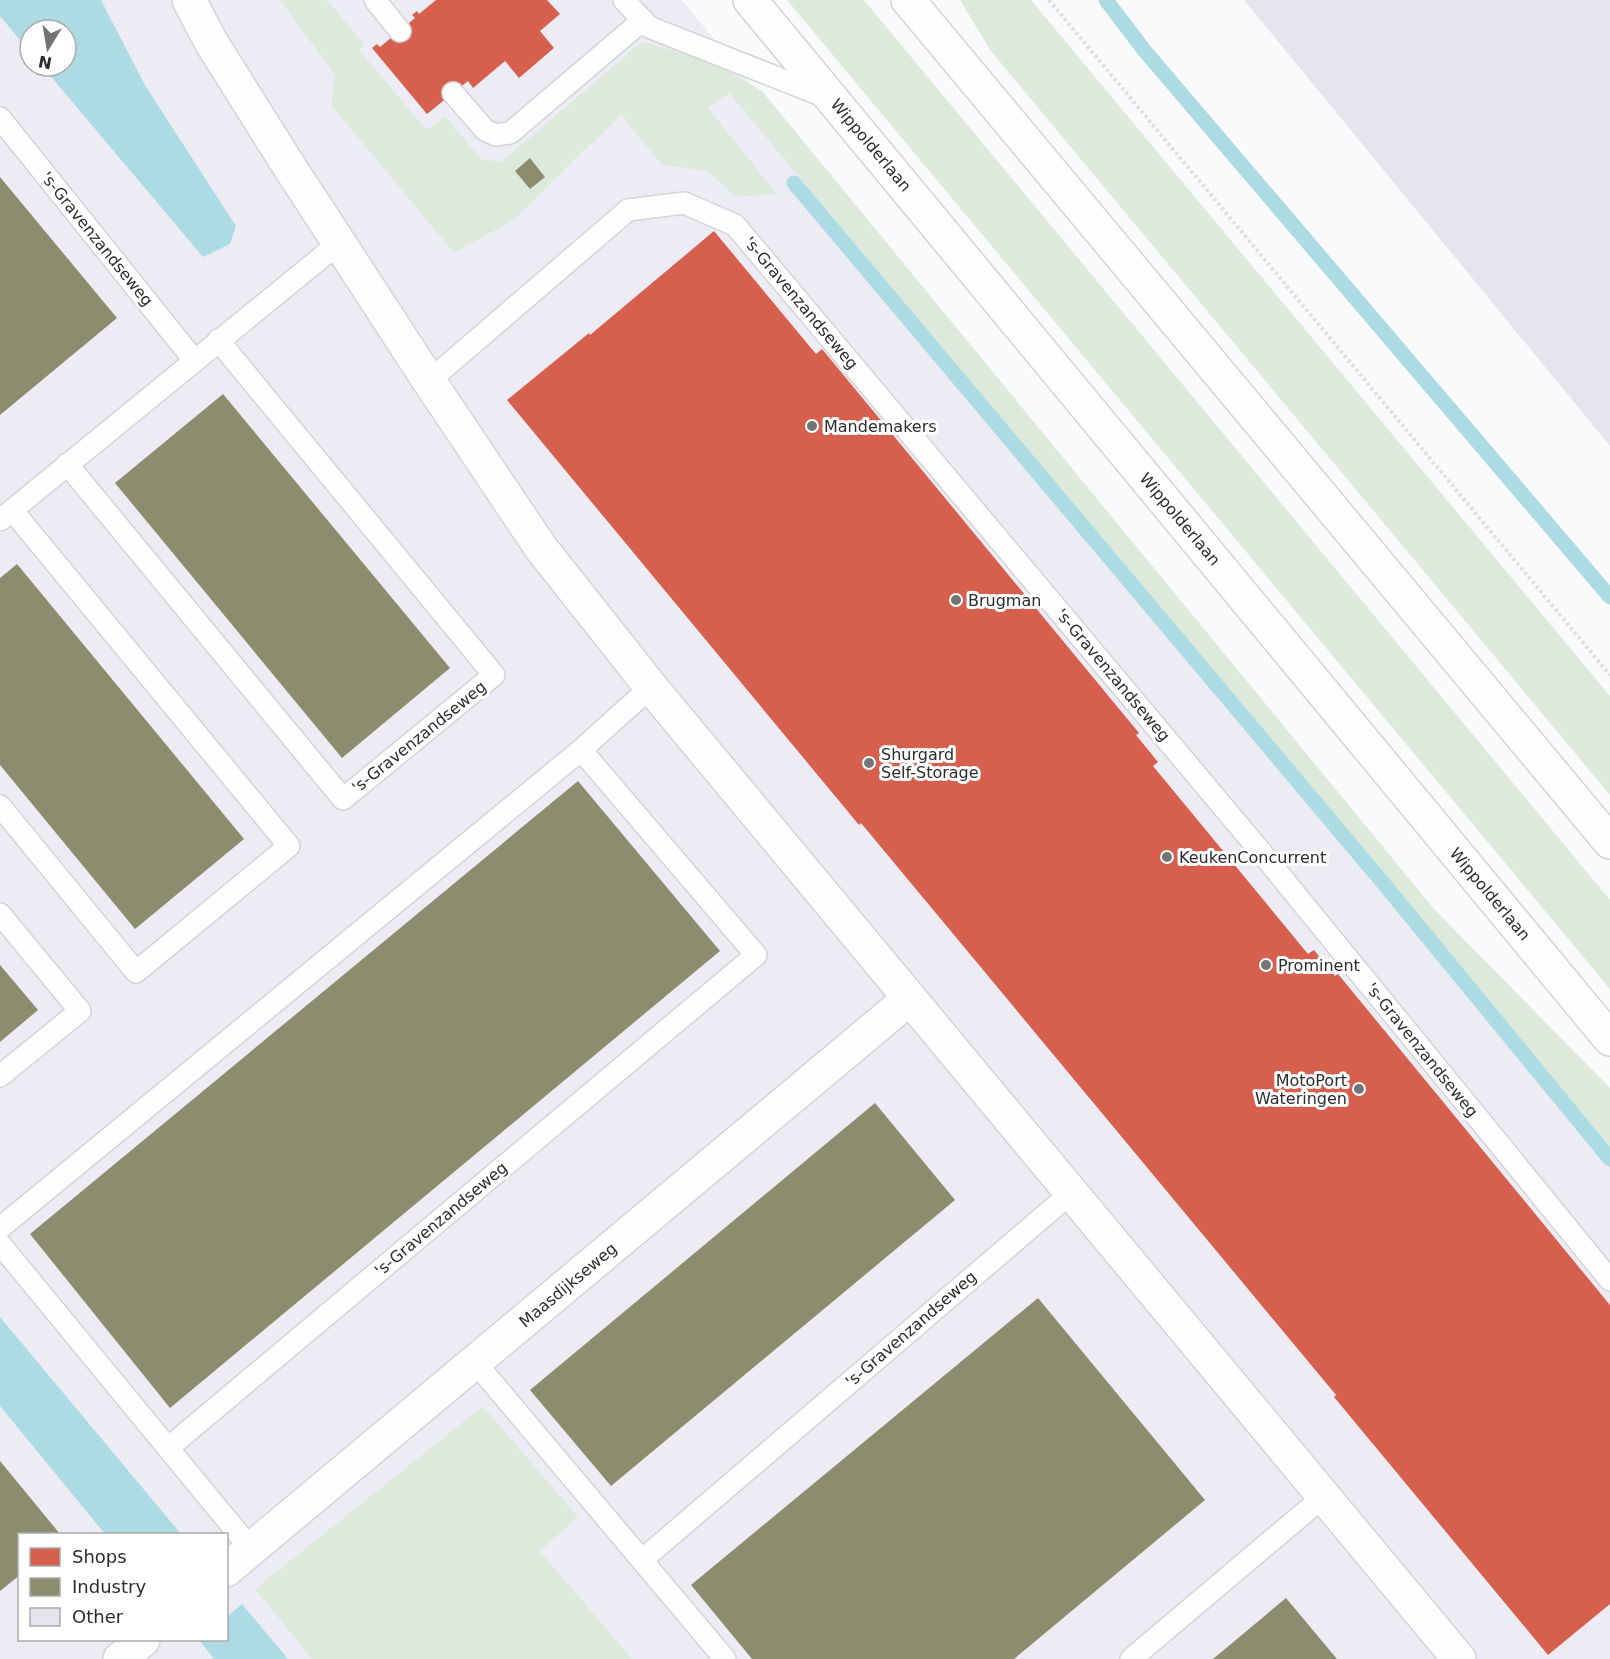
<svg xmlns="http://www.w3.org/2000/svg" width="1610" height="1659" viewBox="0 0 1610 1659" font-family="'DejaVu Sans',sans-serif">
	<rect width="100%" height="100%" fill="#fafafd"/>
	<path fill="#edecf5" fill-rule="evenodd" d="M0,0H682L1610,1134V1659H0ZM30,30H66V66H30ZM20,1534H226V1640H20Z"/>
	<path fill="#ddeadb" d="M280,0H327L363,43L359,50L427,130L445,116L481,159L501,162L642,42L711,61L762,91L1434,909L1610,1088V1152L1220,680L729,93L708,108L777,194L736,197L707,171L662,165L621,115L512,221L454,253L331,105L335,75Z
		M787,0H864L1610,900V989Z
		M960,0H1031L1610,696V795L990,50Z
		M483,1406L578,1517L540,1551L632,1659H312L255,1589Z"/>
	<path fill="#acdbe4" d="M0,0H101L146,87L236,226L230,244L203,257L42,66H66V30H30V52L0,16Z
		M0,1317L181,1534H105L0,1406Z
		M242,1604L288,1659H214L200,1641L202,1640H226L227,1617Z"/>
	<path fill="#d6604d" d="M436,0H547L560,14L540,31L554,48L519,78L505,61L473,88L468,81L427,114L372,48L377,44L380,47L415,18L412,15L417,11L419,14Z
		M714,231L816,354L822,349L1139,733L1136,735L1158,762L1153,766L1308,954L1314,950L1335,976L1338,974L1610,1305V1604L1548,1655L1334,1397L1336,1395L861,823L859,825L507,400L589,333L590,335Z"/>
	<path fill="#8c8c6e" d="M530,158L545,177L530,189L515,171Z
		M0,177L117,318L0,415Z
		M223,394L450,668L342,758L115,483Z
		M17,564L244,839L135,929L0,765V578Z
		M578,781L720,951L170,1408L30,1234Z
		M0,965L38,1010L0,1042Z
		M875,1103L955,1200L611,1486L530,1390Z
		M1038,1298L1205,1500L1014,1659H752L691,1585Z
		M0,1461L60,1534H20V1575L0,1591Z
		M1286,1598L1337,1659H1213Z"/>
	<g fill="none" stroke-linecap="round" stroke-linejoin="round">
		<path stroke="#acdbe4" stroke-width="15" d="M1106,0L1144,50L1610,597
			M794,183L1384,884L1610,1159"/>
	</g>
	<path fill="#e5e4ed" d="M1244,0H1610V446Z"/>
	<g fill="none" stroke-linecap="round" stroke-linejoin="round">
		<defs>
			<path id="lane" d="M375,0L400,31
				M624,0L649,27L826,97
				M453,93L485,130L496,135L510,133L643,20
				M0,118L194,360
				M429,381L628,210L684,203L735,225L1261,852L1610,1280
				M67,464L343,799L494,675L218,340
				M0,520L339,243
				M0,806L136,972L289,846L12,510
				M0,914L80,1011L0,1076
				M0,1228L581,750L651,687
				M0,1244L251,1549
				M475,1362L725,1659
				M168,1448L756,955L581,750
				M642,1560L1071,1193
				M1131,1659L1323,1497"/>
			<path id="street" d="M189,0L211,42L287,163L429,381L541,548L651,687L1459,1659
				M226,1570L909,999
				M120,1659L143,1640"/>
			<path id="primary" d="M750,0L1610,1039
				M908,0L1610,842"/>
		</defs>
		<use href="#lane" stroke="#d4d4d7" stroke-width="24"/>
		<use href="#street" stroke="#d4d4d7" stroke-width="36"/>
		<use href="#primary" stroke="#d4d4d7" stroke-width="36"/>
		<path stroke="#dfdfdf" stroke-width="4" stroke-dasharray="3 3" stroke-linecap="butt" d="M1049,0L1610,675"/>
		<use href="#lane" stroke="#fefeff" stroke-width="21"/>
		<use href="#street" stroke="#fefeff" stroke-width="33"/>
		<use href="#primary" stroke="#fefeff" stroke-width="33"/>
	</g>
	<g fill="#747477" stroke="#fff" stroke-width="2">
		<circle cx="812" cy="426" r="6"/>
		<circle cx="956" cy="600" r="6"/>
		<circle cx="869" cy="763" r="6"/>
		<circle cx="1167" cy="857" r="6"/>
		<circle cx="1266" cy="965" r="6"/>
		<circle cx="1359" cy="1089" r="6"/>
	</g>
	<g text-anchor="middle" dominant-baseline="central" stroke-width="6" stroke-linejoin="round" paint-order="stroke">
		<g font-size="16" fill="#2c2c2f" stroke="#fff">
			<text transform="translate(871 145) rotate(50)">Wippolderlaan</text>
			<text transform="translate(97 239) rotate(51)">'s-Gravenzandseweg</text>
			<text transform="translate(801 303) rotate(50)">'s-Gravenzandseweg</text>
			<text transform="translate(1180 519) rotate(50)">Wippolderlaan</text>
			<text transform="translate(1113 675) rotate(50)">'s-Gravenzandseweg</text>
			<text transform="translate(419 737) rotate(-39)">'s-Gravenzandseweg</text>
			<text transform="translate(1490 894) rotate(50)">Wippolderlaan</text>
			<text transform="translate(1422 1050) rotate(51)">'s-Gravenzandseweg</text>
			<text transform="translate(441 1219) rotate(-40)">'s-Gravenzandseweg</text>
			<text transform="translate(568 1285) rotate(-40)">Maasdijkseweg</text>
			<text transform="translate(911 1329) rotate(-41)">'s-Gravenzandseweg</text>
		</g>
		<g font-size="16" fill="#2c2c2f" stroke="#fff" text-anchor="start">
			<text x="824" y="426">Mandemakers</text>
			<text x="968" y="600">Brugman</text>
			<text x="881" y="754">Shurgard<tspan x="881" dy="18">Self-Storage</tspan></text>
			<text x="1179" y="857">KeukenConcurrent</text>
			<text x="1278" y="965">Prominent</text>
			<text x="1347" y="1080" text-anchor="end">MotoPort<tspan x="1347" dy="18">Wateringen</tspan></text>
		</g>
	</g>
	<rect x="18" y="1533" width="210" height="108" fill="#ffffff" stroke="#ababac" stroke-width="1.5"/>
	<rect x="30" y="1548" width="30" height="18" fill="#d6604d" stroke="#ababac" stroke-width="1.5"/>
	<text x="72" y="1563" font-size="18" fill="#2c2c2f">Shops</text>
	<rect x="30" y="1578" width="30" height="18" fill="#8c8c6e" stroke="#ababac" stroke-width="1.5"/>
	<text x="72" y="1593" font-size="18" fill="#2c2c2f">Industry</text>
	<rect x="30" y="1608" width="30" height="18" fill="#e5e4ed" stroke="#ababac" stroke-width="1.5"/>
	<text x="72" y="1623" font-size="18" fill="#2c2c2f">Other</text>
	<g transform="translate(48 48) rotate(191)"><circle r="28" fill="#ffffff" stroke="#ababac" stroke-width="1.5"/>
	<path d="M0-4.5L10 22L0 15L-10 22Z" fill="#747477"/>
	<text y="-9" font-size="16" font-weight="bold" text-anchor="middle" fill="#2c2c2f">N</text>
	</g>
</svg>
